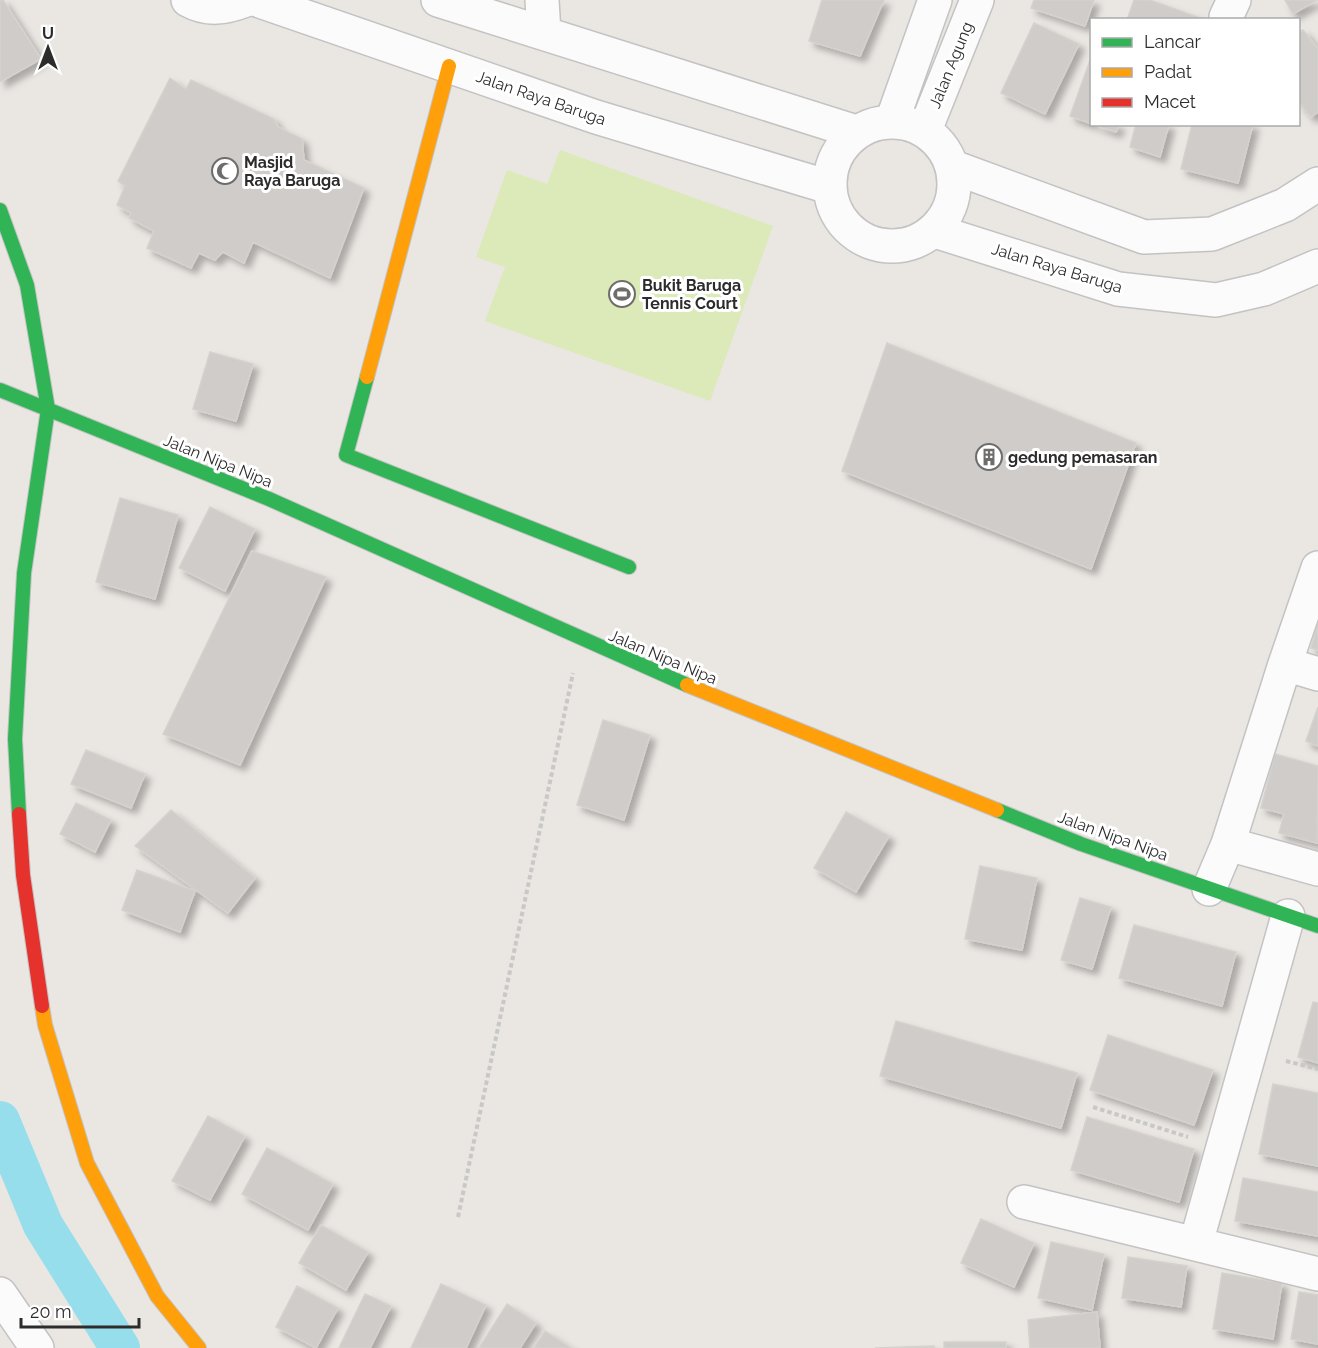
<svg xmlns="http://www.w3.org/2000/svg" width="1318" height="1348" viewBox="0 0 1318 1348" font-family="Raleway,sans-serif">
	<defs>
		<filter id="shadow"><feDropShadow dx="5.5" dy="5.5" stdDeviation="3" flood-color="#0004"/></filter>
	</defs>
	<rect width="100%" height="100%" fill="#eae6e2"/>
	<path fill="#dce9b9" d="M560,150L773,226L710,401L485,321L505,267L476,257L507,170L547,184Z"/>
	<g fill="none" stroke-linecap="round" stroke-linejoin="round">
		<path stroke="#96deeb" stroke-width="40" d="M0,1121L43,1225L120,1348"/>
	</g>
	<path fill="#cfccc9" stroke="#d5d2ce" stroke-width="1.5" filter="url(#shadow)" d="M0,0H3L41,59L0,82Z
		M822,0H884L860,56L809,41Z
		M1034,0H1094L1085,26L1031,8Z
		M1134,0H1150L1206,20H1127Z
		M1285,0H1317L1293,14Z
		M1034,23L1079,44L1045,114L1001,93Z
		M1303,30L1318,49V112L1311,117L1298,101V33Z
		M1092,55V124L1070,116Z
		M170,78L186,89L191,80L274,119L278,127L302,139L304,160L364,188L330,278L253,242L244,263L223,252L215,260L199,253L191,268L147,248L154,231L129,218L131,213L117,205L125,186L118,181Z
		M1093,124H1119L1116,132Z
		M1136,124H1169L1160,157L1130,147Z
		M1192,124H1253L1238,183L1181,169Z
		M887,343L1136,443L1091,569L842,471Z
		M210,352L253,364L236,421L193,409Z
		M120,498L178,515L155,599L96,582Z
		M210,507L255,529L225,591L179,568Z
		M252,551L326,577L240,765L163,734Z
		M1318,624V650L1311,648Z
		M1318,707V746L1306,741Z
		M603,720L650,735L624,820L577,805Z
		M86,750L145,774L131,808L71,784Z
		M1275,754L1318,766L1317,843L1279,833L1284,814L1261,808Z
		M76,803L111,820L95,852L60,834Z
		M171,810L255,878L228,913L135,846Z
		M846,812L889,836L856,892L814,868Z
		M980,866L1037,878L1022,950L965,939Z
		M137,870L195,891L180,932L122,910Z
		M1080,898L1111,907L1092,969L1061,960Z
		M1134,925L1236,952L1222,1006L1119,978Z
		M1313,1002L1318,1003V1063L1298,1057Z
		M896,1021L1077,1073L1061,1128L880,1076Z
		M1108,1035L1213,1070L1194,1125L1090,1090Z
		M1273,1084L1318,1093V1166L1259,1154Z
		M208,1116L245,1136L210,1200L172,1181Z
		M1087,1117L1194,1149L1179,1202L1071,1170Z
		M267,1148L333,1184L308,1230L242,1194Z
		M1243,1178L1318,1192V1236L1235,1221Z
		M981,1219L1034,1243L1014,1287L961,1263Z
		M321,1225L368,1252L346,1290L299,1263Z
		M1051,1242L1104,1254L1092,1310L1038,1298Z
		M1128,1257L1187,1266L1181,1307L1122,1298Z
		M1222,1273L1282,1283L1273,1339L1213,1329Z
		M441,1284L486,1305L466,1348H411Z
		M297,1286L338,1308L316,1348L276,1327Z
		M1299,1292L1318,1295V1344L1291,1339Z
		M365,1294L391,1306L370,1348H339Z
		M507,1304L536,1323L520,1348H479Z
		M1097,1312L1100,1348H1030L1028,1320Z
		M545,1331L571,1348H534Z
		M944,1342H1006V1348H944Z
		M934,1346L935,1348H875Z"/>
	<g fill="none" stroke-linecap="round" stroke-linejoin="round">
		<defs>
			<path id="street" d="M188,0C208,11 225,8 246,0
				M257,0L596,117L829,187
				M438,0L856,132
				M542,0L544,33
				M1226,17L1234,0
				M892,121L935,0
				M830 184a62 62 0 1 1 124 0a62 62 0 1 1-124 0Z
				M925,130L977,0
				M953,167L1144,237L1212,234L1285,205L1318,184
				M935,231L1118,289L1216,300L1264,289L1318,266
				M1318,568L1285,664L1318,674
				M1285,664L1228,844L1318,869
				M1209,889L1228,844
				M1024,1202L1318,1274
				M1196,1243L1288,916
				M0,1294L37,1348"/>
			<path id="fast" d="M0,210L27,285L48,409L24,573L15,739L19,814
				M367,377L346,455L629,567
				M0,390L269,499L687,685
				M997,810L1081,844L1318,926"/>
			<path id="slow" d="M367,377L449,66
				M687,685L997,810
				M42,1006L45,1025L87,1163L157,1296L199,1348"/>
			<path id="jam" d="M19,814L23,875L42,1006"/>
		</defs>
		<use href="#street" stroke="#c3c3c3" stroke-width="36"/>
		<use href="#fast" stroke="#c3c3c3" stroke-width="16"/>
		<use href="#slow" stroke="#c3c3c3" stroke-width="16"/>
		<use href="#jam" stroke="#c3c3c3" stroke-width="16"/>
		<path stroke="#c8c8c7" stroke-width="4" stroke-dasharray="4.5 3" stroke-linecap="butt" d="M1286,1061L1318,1069
			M1093,1107L1188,1137
			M458,1217L573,673"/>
		<use href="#street" stroke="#fcfbfb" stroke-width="33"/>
		<use href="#fast" stroke="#30b455" stroke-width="14"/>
		<use href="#slow" stroke="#ff9f0a" stroke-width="14"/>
		<use href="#jam" stroke="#e5322d" stroke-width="14"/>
	</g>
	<defs>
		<symbol id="mosque-ring" viewBox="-11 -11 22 22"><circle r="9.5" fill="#fff" stroke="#6e6d6c" stroke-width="1.5"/><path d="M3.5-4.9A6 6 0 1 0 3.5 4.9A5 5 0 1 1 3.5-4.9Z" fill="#6e6d6c"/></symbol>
		<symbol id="stadium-ring" viewBox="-11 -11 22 22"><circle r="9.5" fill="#fff" stroke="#6e6d6c" stroke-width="1.5"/><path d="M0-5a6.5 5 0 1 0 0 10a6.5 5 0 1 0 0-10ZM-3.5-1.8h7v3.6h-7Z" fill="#6e6d6c"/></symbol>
		<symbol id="building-ring" viewBox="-11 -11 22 22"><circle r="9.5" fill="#fff" stroke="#6e6d6c" stroke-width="1.5"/><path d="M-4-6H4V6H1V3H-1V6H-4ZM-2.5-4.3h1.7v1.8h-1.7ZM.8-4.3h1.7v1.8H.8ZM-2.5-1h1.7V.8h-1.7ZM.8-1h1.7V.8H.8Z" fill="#6e6d6c"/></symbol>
	</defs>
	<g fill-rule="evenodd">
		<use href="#mosque-ring" x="210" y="156" width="30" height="30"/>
		<use href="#stadium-ring" x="607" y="279" width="30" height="30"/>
		<use href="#building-ring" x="974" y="442" width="30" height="30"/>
	</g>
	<g text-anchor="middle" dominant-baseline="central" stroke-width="6" stroke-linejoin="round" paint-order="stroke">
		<g font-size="16" fill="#2c2c2c" stroke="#fff">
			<text transform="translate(951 65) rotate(-68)">Jalan Agung</text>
			<text transform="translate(541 98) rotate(19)">Jalan Raya Baruga</text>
			<text transform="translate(1057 268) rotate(17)">Jalan Raya Baruga</text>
			<text transform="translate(218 461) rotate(22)">Jalan Nipa Nipa</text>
			<text transform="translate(663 657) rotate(23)">Jalan Nipa Nipa</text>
			<text transform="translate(1113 836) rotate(20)">Jalan Nipa Nipa</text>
		</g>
		<g font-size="16" font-weight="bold" fill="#2c2c2c" stroke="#fff" text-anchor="start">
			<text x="244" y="162">Masjid<tspan x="244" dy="18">Raya Baruga</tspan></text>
			<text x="642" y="285">Bukit Baruga<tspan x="642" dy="18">Tennis Court</tspan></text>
			<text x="1008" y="457">gedung pemasaran</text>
		</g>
	</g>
	<rect x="1090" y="18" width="210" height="108" fill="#ffffff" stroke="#ababab" stroke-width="1.5"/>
	<rect x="1102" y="38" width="30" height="9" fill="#30b455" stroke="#ababab" stroke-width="1.5"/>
	<text x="1144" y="48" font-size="18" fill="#2c2c2c">Lancar</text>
	<rect x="1102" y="68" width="30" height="9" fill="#ff9f0a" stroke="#ababab" stroke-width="1.5"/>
	<text x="1144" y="78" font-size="18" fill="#2c2c2c">Padat</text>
	<rect x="1102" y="98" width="30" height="9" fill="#e5322d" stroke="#ababab" stroke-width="1.5"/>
	<text x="1144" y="108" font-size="18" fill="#2c2c2c">Macet</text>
	<g transform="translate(48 48)" stroke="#ffffff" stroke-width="4.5" paint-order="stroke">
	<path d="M0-4.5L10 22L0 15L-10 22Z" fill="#2c2c2c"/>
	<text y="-9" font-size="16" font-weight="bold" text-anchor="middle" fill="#2c2c2c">U</text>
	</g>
	<path d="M21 1318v9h118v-9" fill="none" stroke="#2c2c2c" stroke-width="3"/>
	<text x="30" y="1318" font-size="18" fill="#2c2c2c" stroke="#ffffff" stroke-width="4.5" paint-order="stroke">20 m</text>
</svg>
